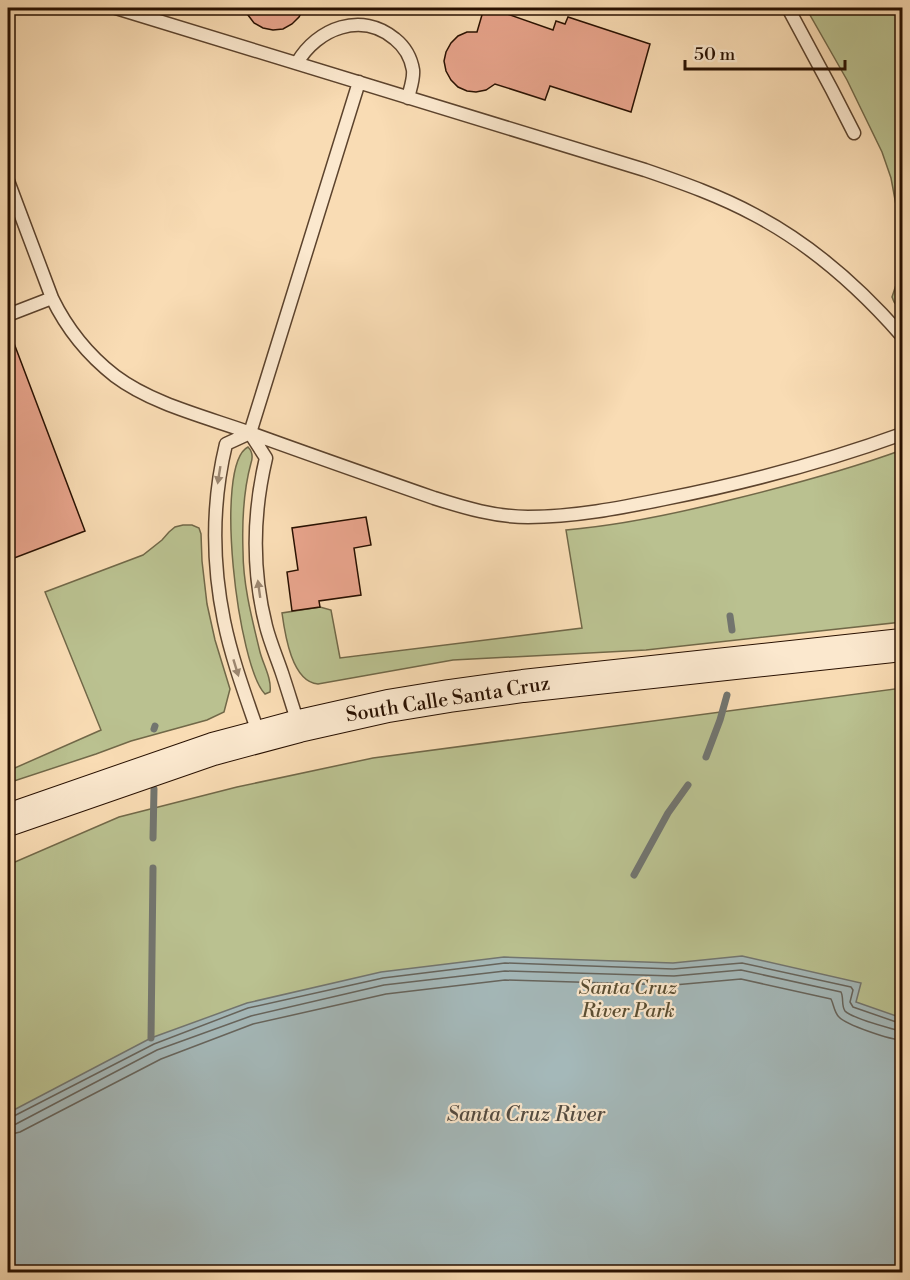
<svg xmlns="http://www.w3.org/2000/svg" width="910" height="1280" viewBox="0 0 910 1280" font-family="'Libre Bodoni',serif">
	<rect width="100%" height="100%" fill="#f9dcb4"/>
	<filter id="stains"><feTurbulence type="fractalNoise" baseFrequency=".00333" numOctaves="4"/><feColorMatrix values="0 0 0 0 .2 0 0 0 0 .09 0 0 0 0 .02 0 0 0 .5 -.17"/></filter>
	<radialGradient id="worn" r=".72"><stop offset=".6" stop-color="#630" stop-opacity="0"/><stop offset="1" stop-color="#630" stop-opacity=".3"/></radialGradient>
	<path fill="#bac190" stroke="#716848" stroke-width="1.5" d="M806,8H902V313L894,302L892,297L896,285L900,269V247L896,205L891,178L882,152L847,80Z
		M248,447C253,452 253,457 251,463C243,492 242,522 243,551C243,585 252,619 260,652C263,664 272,679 270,692L265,694C238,667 213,464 248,447Z
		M902,450V622L646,650L453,660L318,684C292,682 285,635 282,613L320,607L331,610L340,658L582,628L566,530C623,525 679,513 734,499C791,485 847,470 902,450Z
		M183,525H192L199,528L201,534L202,561L207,604L215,640L230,689L224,712L207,720L131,741L96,754L8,783V771L101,730L45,592L143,555L162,540L169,532L175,527Z
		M902,688V1272H8V865L119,817L237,787L373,758Z"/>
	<path fill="#a4b8b9" stroke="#72756f" stroke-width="1.5" d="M742,956L861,983L856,1002L902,1018V1272H8V1113L151,1038L247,1003L381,972L504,957L673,963Z"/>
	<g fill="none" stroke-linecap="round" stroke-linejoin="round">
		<path stroke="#66645c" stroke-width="1.5" d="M8,1118L12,1117L154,1044L248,1008L383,978L505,963L673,969L742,963L851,987L853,990L850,1002L853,1007L902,1024
			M8,1126L16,1124L157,1050L251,1016L384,985L505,971L674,976L741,970L841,992C844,998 841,1005 845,1011C851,1018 886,1027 896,1030L902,1031
			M8,1135L20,1132L161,1059L253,1024L386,994L505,980L674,985L741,979L831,999C834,1005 834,1012 839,1017C846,1025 891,1040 902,1040"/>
		<path stroke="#72756f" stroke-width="7" d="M730,616L732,630
			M154,729L155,726
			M706,757L720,720L727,695
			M153,838L154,789
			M634,875L668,813L688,785
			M151,1038L153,868"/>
	</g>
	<path fill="#e8a48c" stroke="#281000" stroke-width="1.5" d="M245,8H304L299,17L292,24L283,29L273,30L263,28L254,23L248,15Z
		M484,8H490L553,30L556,21L565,24L568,17L650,44L631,112L550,86L545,100L495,84L486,90L476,92L467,91L458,87L451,80L446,71L444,61L446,52L451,43L458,36L467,32H477Z
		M12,338L85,531L9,560L8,556V340Z
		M366,517L371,545L354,548L361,595L319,601L320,607L292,611L287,572L298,570L292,528Z"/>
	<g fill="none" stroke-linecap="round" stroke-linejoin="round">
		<defs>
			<path id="lane" d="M116,8L645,170C683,183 720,196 755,215C812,245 860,288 902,336
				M788,8L832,90L854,133
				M297,63C317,28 362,11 395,39C405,47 411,58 413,70C414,79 410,89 408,98
				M8,181L52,298L8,315
				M52,298C67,329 88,355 115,376C151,403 202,416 245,431C308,454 371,476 434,498C465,508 496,517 528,517C574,517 620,508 664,499C745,483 825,462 902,434
				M250,433L266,458C253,513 252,571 266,626C270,642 277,658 282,673C288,691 293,708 299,726
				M259,735C246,697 232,660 224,621C212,562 212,502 226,444L250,433L359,82"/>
			<path id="secondary" d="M8,820L213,749L299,726L388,706L449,696L523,686L902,645"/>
		</defs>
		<use href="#lane" stroke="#5c432d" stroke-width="15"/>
		<use href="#secondary" stroke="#281000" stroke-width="34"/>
		<use href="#lane" stroke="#fbe8ce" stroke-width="12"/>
		<use href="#secondary" stroke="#fbe8ce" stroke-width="32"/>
	</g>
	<defs><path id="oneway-solid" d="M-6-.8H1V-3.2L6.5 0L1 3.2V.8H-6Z" transform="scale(1.5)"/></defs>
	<g fill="#9c8771">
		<use href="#oneway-solid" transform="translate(219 475) rotate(99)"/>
		<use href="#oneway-solid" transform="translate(259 589) rotate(-98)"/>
		<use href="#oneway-solid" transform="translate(236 668) rotate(73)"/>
	</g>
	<g text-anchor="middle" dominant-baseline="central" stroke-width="4.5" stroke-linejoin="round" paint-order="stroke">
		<g font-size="20" fill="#281000" stroke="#fbe8ce">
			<text transform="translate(448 700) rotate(-9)">South Calle Santa Cruz</text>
		</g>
		<g font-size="20" font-style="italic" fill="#5b4e32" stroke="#fbe8ce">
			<text x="628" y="988">Santa Cruz<tspan x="628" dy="23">River Park</tspan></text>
		</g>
		<g font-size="21" font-style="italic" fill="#534b41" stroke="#fbe8ce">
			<text x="526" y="1115">Santa Cruz River</text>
		</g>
	</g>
	<rect width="910" height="1280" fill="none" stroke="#f9dcb4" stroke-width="30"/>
	<rect x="9" y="9" width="892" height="1262" fill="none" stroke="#281000" stroke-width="3"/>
	<rect x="15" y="15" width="880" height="1250" fill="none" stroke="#281000" stroke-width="1.5"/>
	<path d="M685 60v9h160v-9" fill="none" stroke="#281000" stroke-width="3"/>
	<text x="694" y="60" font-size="18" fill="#281000" stroke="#fbe8ce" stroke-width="4.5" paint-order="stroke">50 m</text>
	<rect width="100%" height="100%" filter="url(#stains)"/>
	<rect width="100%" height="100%" fill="url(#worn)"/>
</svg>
